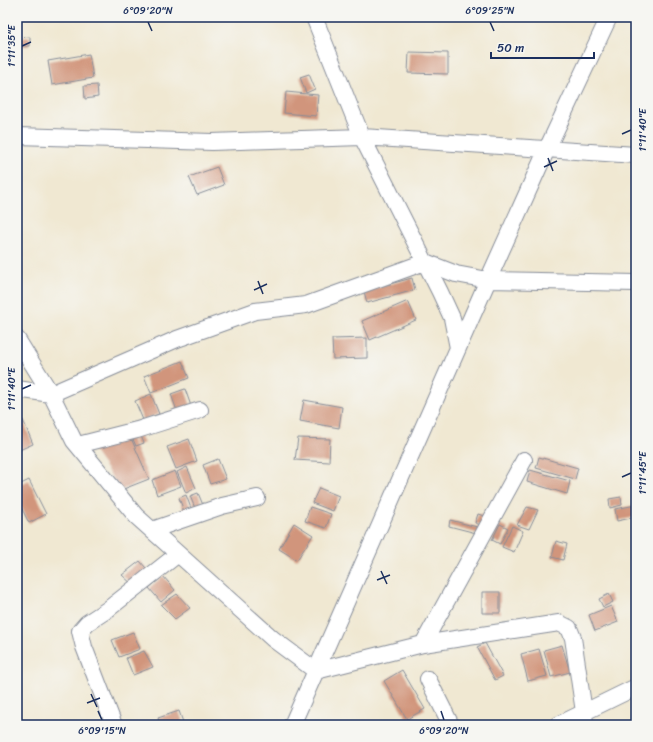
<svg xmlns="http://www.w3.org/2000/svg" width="653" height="742" viewBox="0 0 653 742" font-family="Sriracha,sans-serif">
	<rect width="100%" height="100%" fill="#f6f6f2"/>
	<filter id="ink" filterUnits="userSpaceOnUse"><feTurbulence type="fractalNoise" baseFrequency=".025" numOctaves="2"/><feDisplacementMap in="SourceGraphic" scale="8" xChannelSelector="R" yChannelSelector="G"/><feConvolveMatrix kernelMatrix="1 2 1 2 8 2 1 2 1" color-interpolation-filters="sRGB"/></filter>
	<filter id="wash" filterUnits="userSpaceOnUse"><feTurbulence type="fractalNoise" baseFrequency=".012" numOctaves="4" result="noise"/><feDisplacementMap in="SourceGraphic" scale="16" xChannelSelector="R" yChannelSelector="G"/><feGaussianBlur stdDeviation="0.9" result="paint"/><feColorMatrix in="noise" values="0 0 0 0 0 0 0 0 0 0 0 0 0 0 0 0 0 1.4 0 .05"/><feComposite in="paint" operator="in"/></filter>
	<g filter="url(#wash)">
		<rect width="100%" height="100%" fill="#f0e8d2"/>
		<g id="blocks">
			<path fill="#d1957c" d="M30,37V46H18V38Z
				M409,52L448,53V74L408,73Z
				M89,54L93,78L52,85L48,61Z
				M309,74L315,89L306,93L300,77Z
				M97,85L98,97L85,99L84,86Z
				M286,92L318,95L316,116L284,113Z
				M217,167L224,185L197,195L189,177Z
				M412,278L415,290L367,303L364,291Z
				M408,301L416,320L370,340L362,321Z
				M367,338V358L333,359L332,339Z
				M182,361L189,378L151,393L144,376Z
				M185,389L191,406L177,411L171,394Z
				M151,394L159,414L143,420L135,401Z
				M304,400L342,407L339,428L300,421Z
				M23,420L33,444L17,451V423Z
				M140,434L144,443L136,446L132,437Z
				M130,436L149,479L121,490L92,449Z
				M298,438L330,439L329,462L295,460Z
				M189,439L197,461L176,469L167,447Z
				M539,457L578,468L575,479L536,468Z
				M218,459L226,479L210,484L203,465Z
				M187,467L196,488L186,493L177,472Z
				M530,470L570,481L567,494L527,482Z
				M175,471L181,486L157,495L152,480Z
				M29,480L46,514L29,523L17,499V486Z
				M319,488L339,496L333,511L312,503Z
				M198,493L203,505L195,508L190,496Z
				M186,495L192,511L185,514L179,498Z
				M621,497L622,505L610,508L609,499Z
				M636,505V517L617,521L615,509Z
				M310,507L331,514L326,528L305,521Z
				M527,507L538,510L529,529L517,525Z
				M478,514L487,517L484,526L475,523Z
				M450,520L481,528L480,534L449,526Z
				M294,523L313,535L297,560L279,549Z
				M500,524L508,528L500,544L492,540Z
				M512,526L523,531L514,552L502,547Z
				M556,541L567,544L563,560L552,557Z
				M140,561L151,574L134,586L122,575Z
				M163,576L175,590L161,602L149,588Z
				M482,592H500V613H482Z
				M177,594L190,608L175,619L161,605Z
				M609,594L613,602L603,607L599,599Z
				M611,606L618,622L595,631L589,615Z
				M133,632L140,649L119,657L112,640Z
				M485,643L503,676L495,680L477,647Z
				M562,645L570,672L551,677L544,650Z
				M539,649L547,676L528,681L521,654Z
				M144,651L153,667L133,675L126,658Z
				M402,670L425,709L407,719L384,681Z
				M179,711L184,725H161L158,718Z"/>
		</g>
	</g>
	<g filter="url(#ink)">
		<use href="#blocks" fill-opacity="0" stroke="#868c98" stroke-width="1"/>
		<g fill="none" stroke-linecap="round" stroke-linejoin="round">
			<defs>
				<path id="street" d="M314,17L362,137L425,262L456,274L488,280L636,283
					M17,136L212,142L362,137L636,155
					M17,339L51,394L74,441L136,516L273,639L316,671L423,644L559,623L569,628L573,638L584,712L585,725
					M17,389L51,394L177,339L255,311L306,305L425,262L440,292L452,318L458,348
					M78,445L137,430L200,410
					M152,530L222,506L257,498
					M423,644L524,460
					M428,679L451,725
					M114,725L84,647L80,631L87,623L107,610L178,554
					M292,725L488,280L547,149L609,17
					M558,725L636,687"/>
			</defs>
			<use href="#street" stroke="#868c98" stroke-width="18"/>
			<use href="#street" stroke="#fff" stroke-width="16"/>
		</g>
	</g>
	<path fill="none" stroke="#1b2f5e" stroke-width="1.5" d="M148,22L152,31M490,22L494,31M22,46L31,42M622,134L631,130M548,158L553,171M544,167L557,161M258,281L263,294M254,290L267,284M22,389L31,385M622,477L631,473M381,571L387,584M377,580L390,575M91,694L97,707M87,703L100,698M98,711L102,720M441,711L444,720"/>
	<rect width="653" height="742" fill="none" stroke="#f6f6f2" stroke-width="44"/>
	<path d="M491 52v6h103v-6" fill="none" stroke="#1b2f5e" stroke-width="2"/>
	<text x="497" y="52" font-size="12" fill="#1b2f5e" stroke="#f6f6f2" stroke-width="3" paint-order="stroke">50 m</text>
	<rect x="22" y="22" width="609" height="698" fill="none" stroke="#1b2f5e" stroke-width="1.5"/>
	<g font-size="10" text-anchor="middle" fill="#1b2f5e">
		<text x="148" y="14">6°09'20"N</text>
		<text x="490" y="14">6°09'25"N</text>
		<text transform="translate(11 46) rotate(-90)" y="4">1°11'35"E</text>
		<text transform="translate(642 130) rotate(-90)" y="4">1°11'40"E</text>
		<text transform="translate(11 389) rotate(-90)" y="4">1°11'40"E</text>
		<text transform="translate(642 473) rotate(-90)" y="4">1°11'45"E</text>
		<text x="102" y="734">6°09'15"N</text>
		<text x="444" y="734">6°09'20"N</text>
	</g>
</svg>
